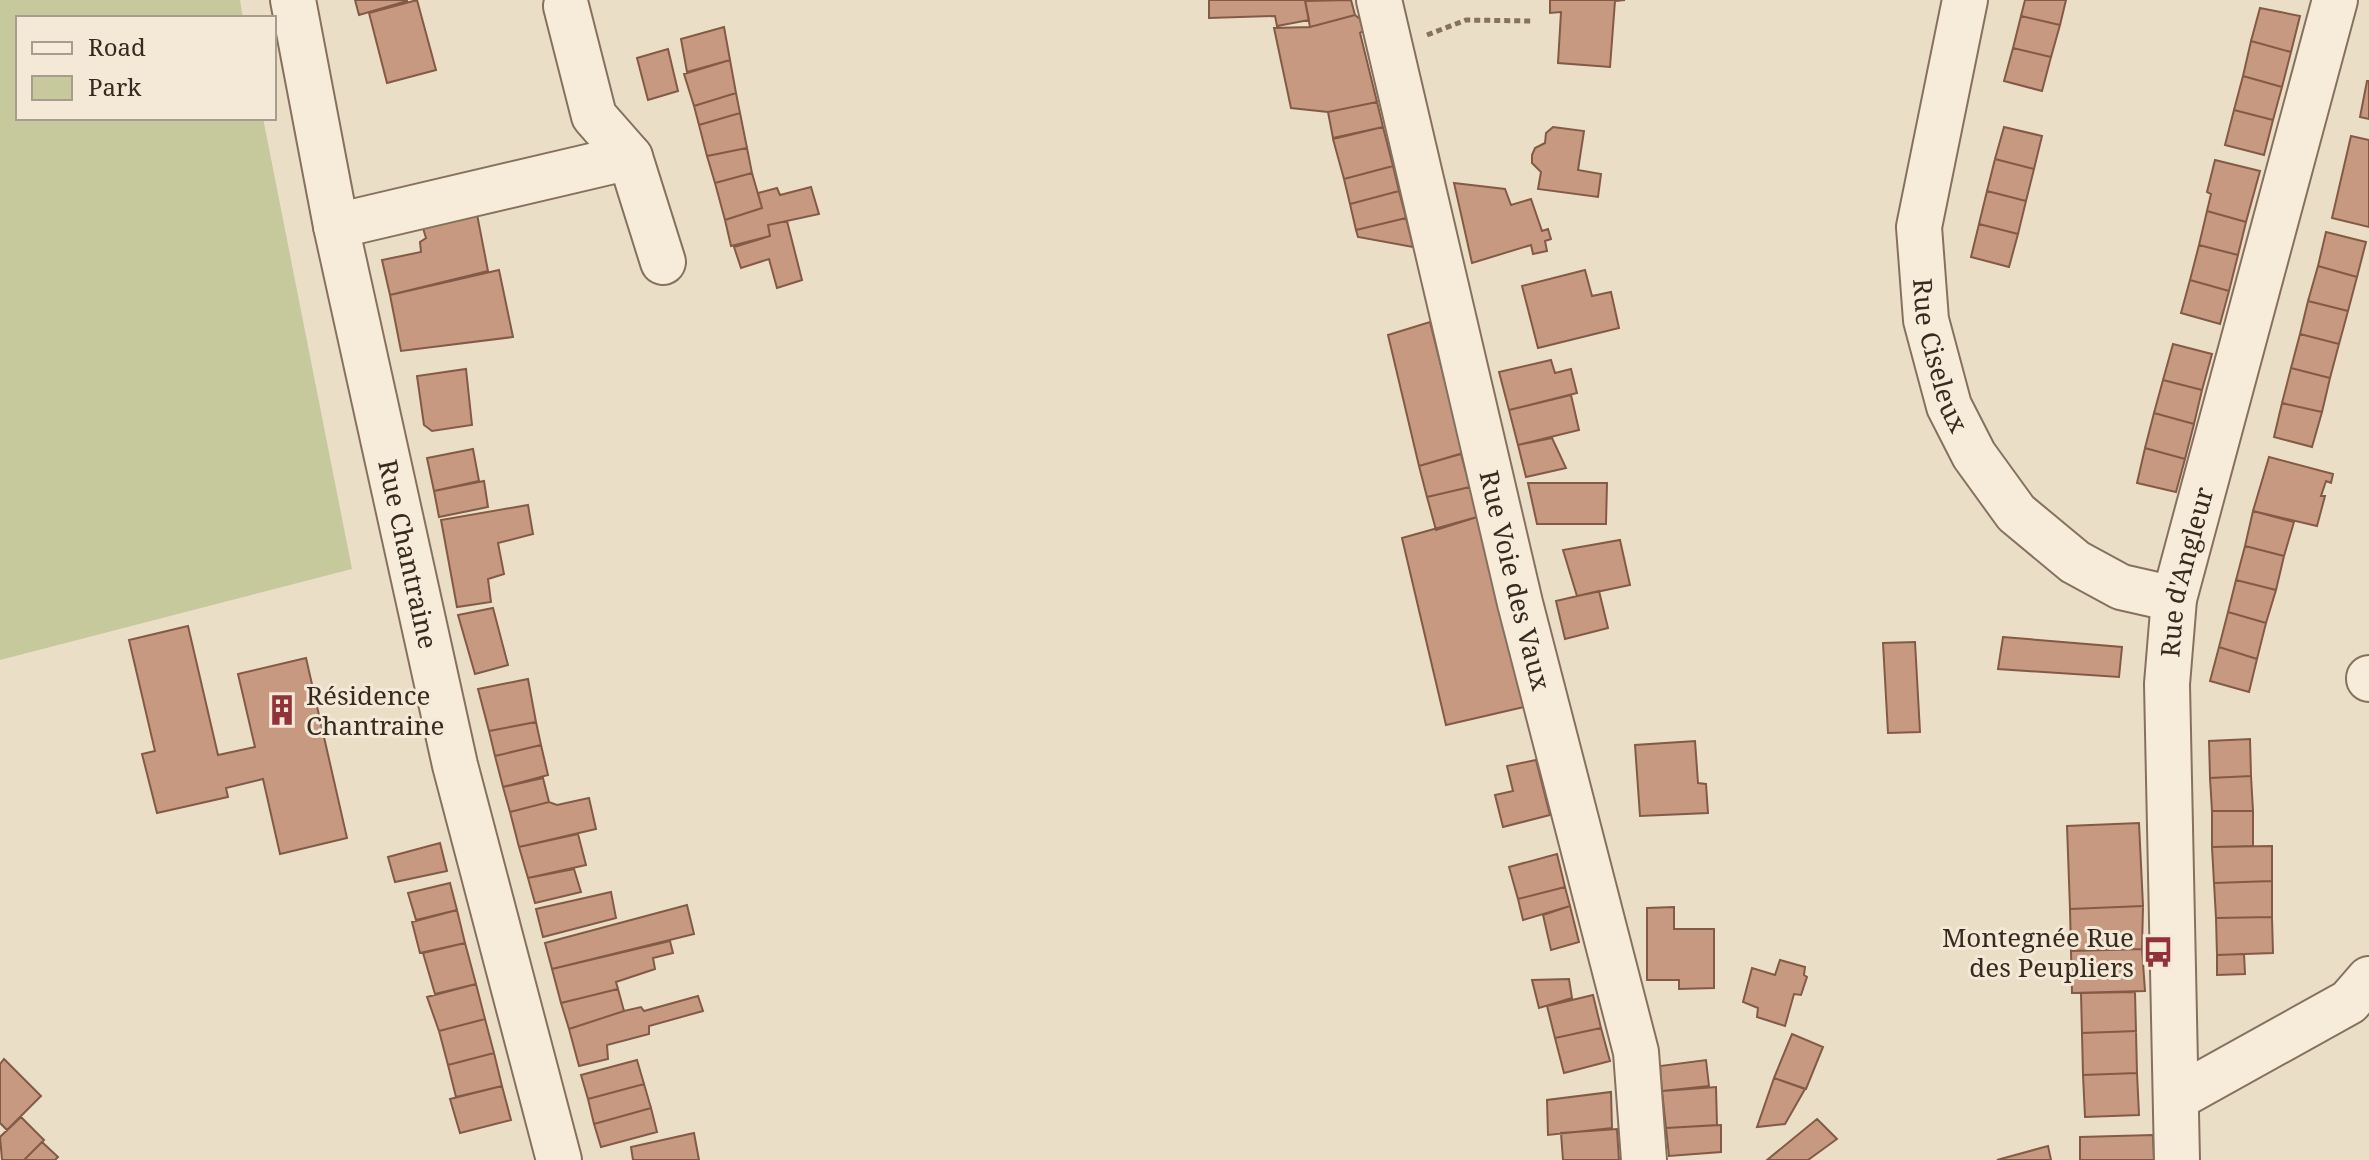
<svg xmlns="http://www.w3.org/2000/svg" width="2369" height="1160" viewBox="0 0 2369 1160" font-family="'Noto Serif',serif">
	<rect width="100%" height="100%" fill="#ebdec7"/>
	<path fill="#c6c99c" d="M0,0H240L243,18H18V118H263L352,569L0,660Z"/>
	<path fill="#c79980" stroke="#835a45" stroke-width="2" d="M355,0H407V1L359,15Z
		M417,0L436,70L387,83L369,13Z
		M1209,0H1305L1309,20L1277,26L1275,16L1209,18Z
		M1351,0L1355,15L1310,27L1305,1Z
		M1550,0H1625L1615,1L1610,67L1558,63L1561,12L1550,13Z
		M2025,0H2066L2060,25L2021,16Z
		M2260,8L2300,16L2291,52L2251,41Z
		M1355,15L1360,19L1363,31L1360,33L1377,102L1328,112L1291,108L1274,28L1310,27Z
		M2021,16L2060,25L2051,57L2013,48Z
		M724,27L730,60L687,72L681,39Z
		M2251,41L2291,52L2282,87L2243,76Z
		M2013,48L2051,57L2042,91L2004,81Z
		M668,49L678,91L648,100L637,58Z
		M730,60L736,93L694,106L684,74Z
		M2243,76L2282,87L2273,120L2234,110Z
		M2367,81H2369V119L2360,117Z
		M736,93L740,113L699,125L694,106Z
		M1377,102L1383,127L1333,138L1328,112Z
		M2234,110L2273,120L2264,155L2225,145Z
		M740,113L747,148L707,156L699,125Z
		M1383,127L1393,166L1344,179L1333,139Z
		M1553,127L1584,131L1578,170L1601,174L1598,197L1538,189L1541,172L1532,163V155L1535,148L1545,143L1546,133Z
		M2004,127L2042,136L2034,169L1995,159Z
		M2351,136L2369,140V227L2332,218Z
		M747,148L752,173L715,183L707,156Z
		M1995,159L2034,169L2026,201L1987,191Z
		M2215,160L2260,171L2246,222L2207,211L2211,194L2207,192Z
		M1393,166L1399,191L1350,204L1344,179Z
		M752,173L762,208L725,220L715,183Z
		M1454,183L1505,189L1511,205L1531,199L1542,231L1548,229L1551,239L1545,241L1547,251L1533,254L1531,245L1472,263Z
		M811,187L819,214L768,225L770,236L731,246L725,220L762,208L758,193L777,188L780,195Z
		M1399,191L1406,218L1356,230L1350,204Z
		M1987,191L2026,201L2018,234L1979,224Z
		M475,204L488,271L390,295L382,260L421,252L420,242L426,238L419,215Z
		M2207,211L2246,222L2238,255L2199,245Z
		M1406,218L1413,247L1358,237L1356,230Z
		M787,221L802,280L777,288L769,259L741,268L734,247L770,236L768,225Z
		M1979,224L2018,234L2009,267L1971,257Z
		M2326,232L2366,242L2357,277L2318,266Z
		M2199,245L2238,255L2229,291L2190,280Z
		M2318,266L2357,277L2348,311L2308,301Z
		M499,270L513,337L401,351L390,295Z
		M1585,270L1592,296L1611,292L1619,328L1538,348L1522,286Z
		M2190,280L2229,291L2220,324L2181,313Z
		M2308,301L2348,311L2339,344L2300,334Z
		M1430,322L1463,453L1419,466L1388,335Z
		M2300,334L2339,344L2330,378L2291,368Z
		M2173,344L2212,354L2202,390L2163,380Z
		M1551,360L1555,373L1571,369L1577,393L1509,410L1499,372Z
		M2291,368L2330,378L2322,412L2282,403Z
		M466,369L472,425L432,431L424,425L417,376Z
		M2163,380L2202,390L2194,424L2154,413Z
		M1571,395L1579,430L1518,445L1509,410Z
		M2282,403L2322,412L2312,447L2274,437Z
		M2154,413L2194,424L2185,459L2145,448Z
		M1552,438L1566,468L1526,477L1518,445Z
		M2145,448L2185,459L2176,492L2137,483Z
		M473,449L479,481L434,491L427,458Z
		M1461,454L1470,487L1427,497L1419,466Z
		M2269,457L2333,474L2331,483L2326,481L2321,496H2325L2317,526L2253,511Z
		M484,481L488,507L439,517L434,491Z
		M1528,483H1607L1606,524H1537Z
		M1470,487L1477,517L1436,530L1427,497Z
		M528,505L533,534L498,543L504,574L488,579L491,602L457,607L441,520Z
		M2253,511L2294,522L2284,556L2245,546Z
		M1477,517L1524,707L1446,725L1402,538Z
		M1620,540L1630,585L1577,596L1563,550Z
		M2245,546L2284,556L2276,590L2236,580Z
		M2236,580L2276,590L2266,623L2228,612Z
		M1599,591L1608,628L1565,639L1556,601Z
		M493,608L508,665L475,674L458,615Z
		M2228,612L2266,623L2257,659L2219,647Z
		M188,626L218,755L255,747L238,674L306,658L347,838L280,854L263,779L226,788L228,797L157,813L142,754L155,751L129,640Z
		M2003,637L2122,647L2119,677L1998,669Z
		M1915,642L1920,732L1888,733L1883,643Z
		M2219,647L2257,659L2249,692L2210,681Z
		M528,679L536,722L489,731L478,689Z
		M536,722L541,745L495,756L489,731Z
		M2250,739L2251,776L2210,778L2209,741Z
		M1695,741L1698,783L1706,784L1708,813L1640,816L1635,745Z
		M541,745L548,775L503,787L495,756Z
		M1536,760L1550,815L1503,827L1495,795L1513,791L1507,766Z
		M2251,776L2253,811H2212L2210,778Z
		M543,778L549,802L510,812L503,787Z
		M589,798L596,829L519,847L510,812L549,802L557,805Z
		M2212,811H2253V846L2212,847Z
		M2139,823L2143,906L2070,909L2067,826Z
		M578,834L586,865L528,878L519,847Z
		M440,843L447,871L395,882L388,857Z
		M2272,846V881L2214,883L2212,847Z
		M1557,854L1565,887L1518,899L1509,867Z
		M574,869L581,892L535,903L528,878Z
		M2272,881V917L2216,918L2214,883Z
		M450,883L457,910L416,920L408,893Z
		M1565,887L1570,906L1523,920L1518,899Z
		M611,892L616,918L543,937L536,909Z
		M687,905L694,934L552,969L545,943Z
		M1570,906L1579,942L1551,950L1543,915Z
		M2143,906L2142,949L2071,951L2070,909Z
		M1674,907V929H1714V988L1679,989V980H1647V908Z
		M457,910L465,943L420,953L412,922Z
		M2272,917L2273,953L2217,955L2216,918Z
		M670,941L673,953L653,958L655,969L616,982L618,989L561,1003L552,969Z
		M465,943L476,984L435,994L423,953Z
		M2142,949L2145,991L2072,993L2071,951Z
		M2244,954L2245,974L2217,975V955Z
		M1780,960L1805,967L1804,975L1807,977L1801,995L1794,994L1785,1026L1757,1017L1758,1008L1743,1002L1752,968L1775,975Z
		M1569,979L1572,998L1539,1008L1532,980Z
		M476,984L485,1019L439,1031L427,997Z
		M618,989L624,1011L569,1029L561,1003Z
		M2135,992L2136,1031L2082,1033L2081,993Z
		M1593,995L1601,1028L1555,1038L1547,1006Z
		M698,996L703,1011L649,1026V1034L607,1045L608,1059L579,1066L569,1029L624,1011L641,1007L644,1011Z
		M485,1019L494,1053L448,1065L439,1031Z
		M1601,1028L1610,1061L1564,1073L1555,1038Z
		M2136,1031L2137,1073L2083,1075L2082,1033Z
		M1792,1034L1823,1047L1806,1089L1774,1078Z
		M494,1053L502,1086L456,1097L448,1065Z
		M4,1059L41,1096L7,1130L0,1123V1064Z
		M637,1060L644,1084L588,1099L581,1075Z
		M1706,1060L1709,1086L1662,1091L1660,1066Z
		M2137,1073L2139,1115L2085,1117L2083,1075Z
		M1774,1078L1805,1089L1785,1124L1757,1127Z
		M644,1084L651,1108L594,1124L588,1099Z
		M502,1086L511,1120L460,1133L450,1099Z
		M1716,1087L1717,1125L1666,1128L1662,1091Z
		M1611,1092L1612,1128L1548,1135L1547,1100Z
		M651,1108L657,1132L601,1147L594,1124Z
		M21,1117L44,1140L24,1160H2L0,1137Z
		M1817,1119L1837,1139L1808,1160H1767Z
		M1721,1125V1152L1669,1156L1666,1128Z
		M1617,1129L1619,1160H1563L1561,1133Z
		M694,1133L699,1160H633L631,1147Z
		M2153,1135L2154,1160H2080V1137Z
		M42,1142L58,1157L55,1160H24Z
		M2048,1146L2051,1160H1997Z"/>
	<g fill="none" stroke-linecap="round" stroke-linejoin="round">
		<defs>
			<g id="minor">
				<path id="s1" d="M293,0L336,226L455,765L559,1160"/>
				<path id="s2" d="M1379,0L1520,603L1636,1052L1644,1160"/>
				<path id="s3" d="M1965,0L1919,227L1926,320L1949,406L1974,455L2016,513L2075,562L2121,587L2174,599"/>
				<path d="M566,6L594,116L630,157"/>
				<path d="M336,226L630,157L663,262"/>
				<path d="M2369,678V679"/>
				<path d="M2178,1097L2349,1002L2369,979"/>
				<path id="s4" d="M2177,1160L2167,684L2174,599L2335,0"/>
			</g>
		</defs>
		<use href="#minor" stroke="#86715e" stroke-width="48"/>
		<path stroke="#86715e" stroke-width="5" stroke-dasharray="6 4" stroke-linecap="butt" d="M1427,35L1466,20L1531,21"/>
		<use href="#minor" stroke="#f7ecda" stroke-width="44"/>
	</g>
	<defs>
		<symbol id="building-bare" viewBox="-9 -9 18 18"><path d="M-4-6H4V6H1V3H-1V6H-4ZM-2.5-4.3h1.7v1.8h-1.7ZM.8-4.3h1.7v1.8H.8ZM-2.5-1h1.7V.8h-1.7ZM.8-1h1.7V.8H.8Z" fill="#913238" stroke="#f3e9d6" stroke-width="2.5" paint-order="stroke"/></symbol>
		<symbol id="bus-bare" viewBox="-9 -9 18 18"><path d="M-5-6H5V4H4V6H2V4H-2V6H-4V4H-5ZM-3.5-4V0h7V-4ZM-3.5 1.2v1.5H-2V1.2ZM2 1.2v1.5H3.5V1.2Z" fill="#913238" stroke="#f3e9d6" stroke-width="2.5" paint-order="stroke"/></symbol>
	</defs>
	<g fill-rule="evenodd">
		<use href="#building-bare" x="260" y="688" width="44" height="44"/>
		<use href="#bus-bare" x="2136" y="930" width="44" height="44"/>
	</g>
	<g text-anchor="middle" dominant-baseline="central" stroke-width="6" stroke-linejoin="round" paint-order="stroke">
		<g font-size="26" fill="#372a20" stroke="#f3e9d6">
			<text stroke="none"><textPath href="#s3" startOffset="362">Rue Ciseleux</textPath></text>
			<text stroke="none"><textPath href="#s1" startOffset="566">Rue Chantraine</textPath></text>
			<text stroke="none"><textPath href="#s4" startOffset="590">Rue d'Angleur</textPath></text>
			<text stroke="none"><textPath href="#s2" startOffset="596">Rue Voie des Vaux</textPath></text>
		</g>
		<g font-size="26" fill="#372a20" stroke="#f3e9d6" text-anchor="start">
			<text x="306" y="695">Résidence<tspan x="306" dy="30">Chantraine</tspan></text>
			<text x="2134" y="937" text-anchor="end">Montegnée Rue<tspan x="2134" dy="30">des Peupliers</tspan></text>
		</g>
	</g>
	<rect x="16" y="16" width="260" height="104" fill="#f3e9d6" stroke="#a89d8d" stroke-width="2"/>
	<rect x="32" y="42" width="40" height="12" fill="#f7ecda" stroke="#a89d8d" stroke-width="2"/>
	<text x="88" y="56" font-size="24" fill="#372a20">Road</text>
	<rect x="32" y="76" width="40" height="24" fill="#c6c99c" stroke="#a89d8d" stroke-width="2"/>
	<text x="88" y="96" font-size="24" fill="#372a20">Park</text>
</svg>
